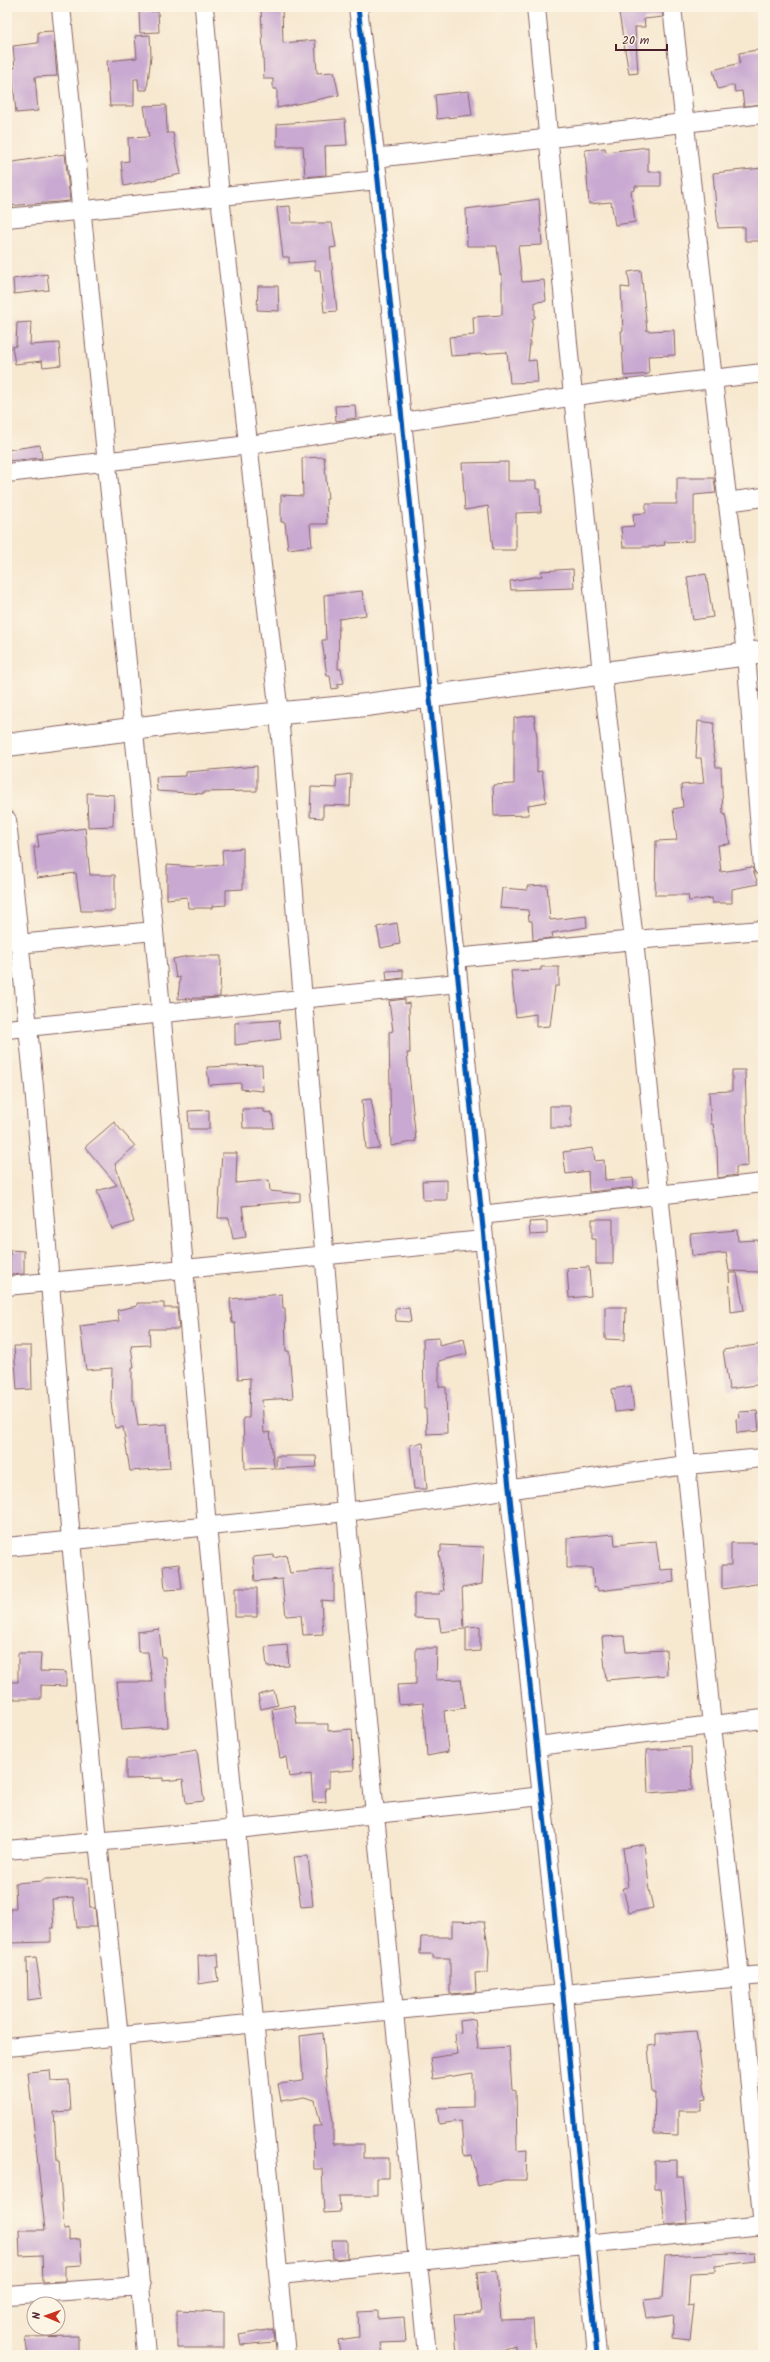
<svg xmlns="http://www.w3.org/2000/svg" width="770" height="2362" viewBox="0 0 770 2362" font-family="Kalam,sans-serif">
	<rect width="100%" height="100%" fill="#fcf5e5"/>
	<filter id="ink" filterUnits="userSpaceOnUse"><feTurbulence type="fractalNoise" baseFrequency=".025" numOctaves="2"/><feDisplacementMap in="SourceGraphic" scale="8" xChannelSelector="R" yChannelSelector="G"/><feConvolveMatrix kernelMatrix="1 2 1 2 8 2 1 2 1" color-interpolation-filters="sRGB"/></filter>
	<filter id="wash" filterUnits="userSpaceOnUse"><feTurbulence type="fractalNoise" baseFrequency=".012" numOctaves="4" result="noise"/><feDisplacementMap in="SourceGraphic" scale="16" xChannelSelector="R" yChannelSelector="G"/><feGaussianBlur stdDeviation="0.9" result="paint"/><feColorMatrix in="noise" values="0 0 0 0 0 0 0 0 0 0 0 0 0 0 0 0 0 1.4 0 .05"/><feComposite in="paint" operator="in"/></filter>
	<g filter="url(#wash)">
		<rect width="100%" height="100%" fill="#f7e8d0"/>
		<g id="blocks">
			<path fill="#c9a9d1" d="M261,7H282L283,43L315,40L317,73L334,72L339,95L277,108V89H273V79H264Z
				M618,7H662L663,17L644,19L645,27H635L638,73L629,74Z
				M158,11L159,32L140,33L139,12Z
				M53,31L57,76L35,77L38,111L16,113L12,69L15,68L13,46L38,43V32Z
				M150,35L151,56L147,90H139L138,79H134V106H110L107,61L137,58L135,36Z
				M763,49V104L744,106L742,91L735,92L734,85L718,89L713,70L740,63L739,53Z
				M469,91L472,115L437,119L435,95Z
				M166,105L167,133H173L181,174L124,186L121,162L129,161L128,138L149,137L144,106Z
				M345,119L347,145L325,146L326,175L305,177L303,146H277V124Z
				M648,147V172H661V186H635V190L631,191L635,222L615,225L611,202L589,204L585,150L605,148L606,152Z
				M65,154L70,201L7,206V163Z
				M763,168V241H745V227L718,228L713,173Z
				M539,199L542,245L518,246L522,282L544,280L546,301L535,302V318H533L528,361L536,360L538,382L510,383L507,352L451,356L449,337L474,335L473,317L502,315V275H500L497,246H467L466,209Z
				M290,206L292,223H332L336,247L330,248L337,311L324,312L320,270H315V261L289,263V257H283L277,207Z
				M641,270L647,331L674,330L675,355L648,356L649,374L624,376L621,331H623L621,287L630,288L628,272Z
				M47,274L49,290L14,294L13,279Z
				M258,286H278L279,311L257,310Z
				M31,322L30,345L59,343L61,365L43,367L42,361L15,364L12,347L16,346L17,323Z
				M355,405L356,418L336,421L335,406Z
				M40,445L42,458L7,461V450Z
				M324,457L328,499H326L327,524H310L312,546L288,549L285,522H281V495L303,496L302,458Z
				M508,462V481H536V489H540L541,512L516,513V550H493L488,506L465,510L462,463Z
				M677,478H714L716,493L694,495V541L664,542L665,545L649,547H623L621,527L634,526L633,514L646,513V504H677Z
				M573,569L574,588L511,590L510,581L542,576L541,571Z
				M706,574L713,617L693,620L687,577Z
				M362,591L366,615L339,619L338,669H341L344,683L338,684V688L332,689L330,676H327L322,640H326L324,595Z
				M534,715L537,738V772L542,771L546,802L528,805L529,815L494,816L493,785L514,784V718Z
				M698,721L714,723L713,747L716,767H721L723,814H725L730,844L718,845L721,872L752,867L758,884L732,889V903H712V898L689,901L688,895H655L656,841L677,840L673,809L683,807L681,785L704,783L701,758H696Z
				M257,766V791L204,792V794L157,791L156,777L186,776V772Z
				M351,774L350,806L323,805V818L310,817L311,787L337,788L336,776Z
				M87,793L114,795L113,826L88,827Z
				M85,828L90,875H115V911H81L76,873L37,878L34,847H39L37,835Z
				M243,848V889L226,890V905L212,906V908H188L187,897L167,899V865L195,867L223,865L222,850Z
				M547,885L550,920L586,916L587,927L552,933L553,938L533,940L532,921H529L528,910L500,908L502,888L527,890V886Z
				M397,923L400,944L381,948L377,927Z
				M189,956H221L220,997L178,999L180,977L176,978L173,959Z
				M541,967H559V986H555L550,1026L536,1027V1014L516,1017L511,971L541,970Z
				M403,970V978L387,980L386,971Z
				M405,999V1004L409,1003L410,1053H407L416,1141L391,1146L389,1032L393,1031L389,1001Z
				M279,1020L281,1039L235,1045V1023Z
				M262,1065L263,1091L241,1089V1083L209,1085L207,1067Z
				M732,1070H745L748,1166L736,1167V1175L718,1178L717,1148L713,1124H711L709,1092L732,1091Z
				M371,1099L380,1148L366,1149L362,1100Z
				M550,1106H571V1128H550Z
				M242,1109H264V1112L272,1113L274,1128H243Z
				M209,1110V1129H189L188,1111Z
				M114,1122L135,1146L115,1164L134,1222L112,1229L97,1191L117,1185L85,1147Z
				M593,1148L595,1161L604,1160L605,1180L633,1178L634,1187L589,1192L588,1171L566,1174L563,1152Z
				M222,1153H237L236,1183L269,1180L270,1191L300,1194V1201L242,1206L246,1237L233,1239L229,1218H218Z
				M447,1180V1200H423L422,1181Z
				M592,1219H613V1264H596V1239H592Z
				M547,1221V1234L530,1235L529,1222Z
				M737,1230L738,1241L758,1240L760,1272L729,1271L726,1253L692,1256L690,1234Z
				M10,1250L24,1251V1274L10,1275Z
				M589,1267L591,1296L569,1298L567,1268Z
				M729,1273H737L744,1310L731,1312Z
				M282,1294L283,1308H285L286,1351H289L293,1398L262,1400L264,1433L270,1432L274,1468L245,1469L243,1418H249L250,1378L238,1379L235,1323H232L230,1299Z
				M137,1303H164V1308H177L179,1329H149L150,1345L131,1346L134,1368H132V1400H134L138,1426L167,1424L170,1468L130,1471L123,1427L115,1428L111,1403L112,1368L86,1370L80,1326L119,1321L117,1310L137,1306Z
				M605,1307H626L625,1340L605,1339Z
				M409,1308L411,1322L396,1321L395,1309Z
				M439,1338V1345L464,1339L467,1354L439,1361V1387H446L447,1433L427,1434L426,1409H424L423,1339Z
				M763,1344V1384L729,1389L723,1350Z
				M14,1346H31L32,1389L17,1390Z
				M631,1386L634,1410L615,1412L612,1389Z
				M757,1411L759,1431L737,1433L736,1419L740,1418L739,1412Z
				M423,1443L427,1489H414L410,1445Z
				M276,1456H316L317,1467L276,1469Z
				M614,1534L615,1545L656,1541L660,1570L673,1569L674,1582L598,1591L597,1587L594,1588L592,1568H567V1538Z
				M731,1543H763V1583L722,1589V1565H731Z
				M441,1545L484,1547L482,1584L462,1588L464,1629L441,1632L439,1619L414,1618V1594H440V1591H444L439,1552H441Z
				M274,1555V1558L286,1555L290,1573L334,1569V1601L321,1600L323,1634L303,1635L301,1615L286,1616L282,1579L255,1581L253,1557Z
				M179,1564L182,1589L165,1590L163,1566Z
				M235,1588H257V1617H235Z
				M480,1626V1651L466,1652V1627Z
				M159,1629L162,1657H165L168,1727L122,1730L117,1682H152L148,1652H138L137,1632Z
				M624,1636L626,1652L666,1650L667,1675L606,1680L602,1637Z
				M287,1645L289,1666L267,1667L265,1647Z
				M416,1648H437L436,1680L461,1679L465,1708L444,1711L448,1752L427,1756L423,1703L399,1705L397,1685L416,1684Z
				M18,1653H41L40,1671L66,1672V1686L41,1685V1699H7V1682H18Z
				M274,1691L278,1705L261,1709L258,1695Z
				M294,1705L297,1724H328V1731L352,1729L354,1770L329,1772V1788H325L326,1802L313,1803L311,1774L289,1777L286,1757L280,1758L272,1709Z
				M691,1747L692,1790L648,1793L646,1750Z
				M197,1750L204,1801L186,1803L183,1779L163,1781V1778L126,1779V1759H141Z
				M644,1844L649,1885H648L653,1908L629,1913L623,1888L628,1887L623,1848Z
				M308,1856L313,1906L301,1907L294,1857Z
				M88,1878L90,1908H95L97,1927H77L73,1897L52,1899L54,1928H51V1942L10,1943V1909H16L15,1883L43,1881V1879Z
				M452,1921L484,1922L489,1951L488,1972L475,1973L476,1992L450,1994V1958H433V1954H420L421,1937H452Z
				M218,1954L219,1967H216L218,1981L199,1984L198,1956Z
				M36,1957L42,1998L28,2000L27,1958Z
				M475,2019L478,2049L509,2047L512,2090L516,2091L517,2151L527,2150L526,2180H504L478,2186L471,2155L464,2156L461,2121L439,2124L437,2108L473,2107V2073L433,2079L430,2058L457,2054L455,2034L461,2033L460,2021Z
				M696,2031L706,2099L701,2100V2111H678V2135L654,2134L655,2093H652L648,2046L656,2045V2034Z
				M323,2033L326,2079L333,2122V2144H364V2158H389V2178H377V2196H339L340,2212L324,2213L322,2169H314L313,2126H321L315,2100L304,2097L281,2101L278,2084L303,2081L300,2036Z
				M50,2070L51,2081L69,2080L71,2111L54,2112L57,2161H59L64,2230L69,2229V2240L80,2239L82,2265L65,2266V2281L43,2282L42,2255L20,2256L19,2230H45L28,2072Z
				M677,2160V2177H683L687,2223L665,2225L661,2189H655V2161Z
				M332,2240H347V2258L333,2259Z
				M754,2252L755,2261L715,2266V2272L690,2273L688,2306L694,2305L690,2340L672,2338L674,2315L647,2319L644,2300L662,2298L665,2256Z
				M497,2271L501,2320L533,2319L535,2355H516L515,2346L485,2355H457L454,2314L481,2313L477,2273Z
				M177,2310L224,2312V2348H177Z
				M378,2311V2319L404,2317L406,2342L381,2343L383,2355H340L338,2340L359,2337L358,2312Z
				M273,2329L274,2342L241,2345L239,2335Z
				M78,2336V2355H28L25,2337Z"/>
		</g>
	</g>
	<g filter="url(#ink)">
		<use href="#blocks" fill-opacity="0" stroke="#876565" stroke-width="1"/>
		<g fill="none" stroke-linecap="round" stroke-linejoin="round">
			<defs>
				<path id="minor" d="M61,7L154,931L207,1526L286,2355
					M204,7L220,197L279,714L346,1512L427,2355
					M358,7L378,180L509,1488L563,1994L597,2355
					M536,7L573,396L602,673L634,940L712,1726L740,1978L763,2228
					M672,7L713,380L746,654L763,867
					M375,158L763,114
					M7,218L378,180
					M7,473L249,445L603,392L763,373
					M727,502L763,497
					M7,820L34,1087L71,1540L98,1842L119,2037L146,2355
					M18,944L154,931
					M455,958L634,940L763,930
					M7,1029L458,983
					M481,1215L763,1183
					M7,1286L484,1240
					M7,1547L346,1512L686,1465L763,1458
					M537,1746L763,1719
					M7,1850L237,1829L542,1796
					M7,2047L763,1975
					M279,2275L763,2226
					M7,2295L141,2286"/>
				<path id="tertiary" d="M7,745L179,723L366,705L763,652"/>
			</defs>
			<use href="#minor" stroke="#876565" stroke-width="20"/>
			<use href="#tertiary" stroke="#876565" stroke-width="24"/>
			<use href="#minor" stroke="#fff" stroke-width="18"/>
			<use href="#tertiary" stroke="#fff" stroke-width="22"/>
			<defs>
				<path id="cycleway" d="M358,7L378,180L509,1488L563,1994L597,2355"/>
			</defs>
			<use href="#cycleway" stroke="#fcf5e5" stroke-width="8"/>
			<use href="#cycleway" stroke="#0057b8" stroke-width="5"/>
		</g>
	</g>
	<rect width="770" height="2362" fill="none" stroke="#fcf5e5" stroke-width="24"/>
	<g transform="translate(46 2316) rotate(272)"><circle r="19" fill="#fcf5e5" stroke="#b59f9b"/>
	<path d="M0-3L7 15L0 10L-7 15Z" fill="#c8321e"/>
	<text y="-6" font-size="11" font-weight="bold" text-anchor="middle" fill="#4a1f2b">N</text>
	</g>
	<path d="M616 44v6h51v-6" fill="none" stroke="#4a1f2b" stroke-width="2"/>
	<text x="622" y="44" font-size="12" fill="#4a1f2b" stroke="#fcf5e5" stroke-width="3" paint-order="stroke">20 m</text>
</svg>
